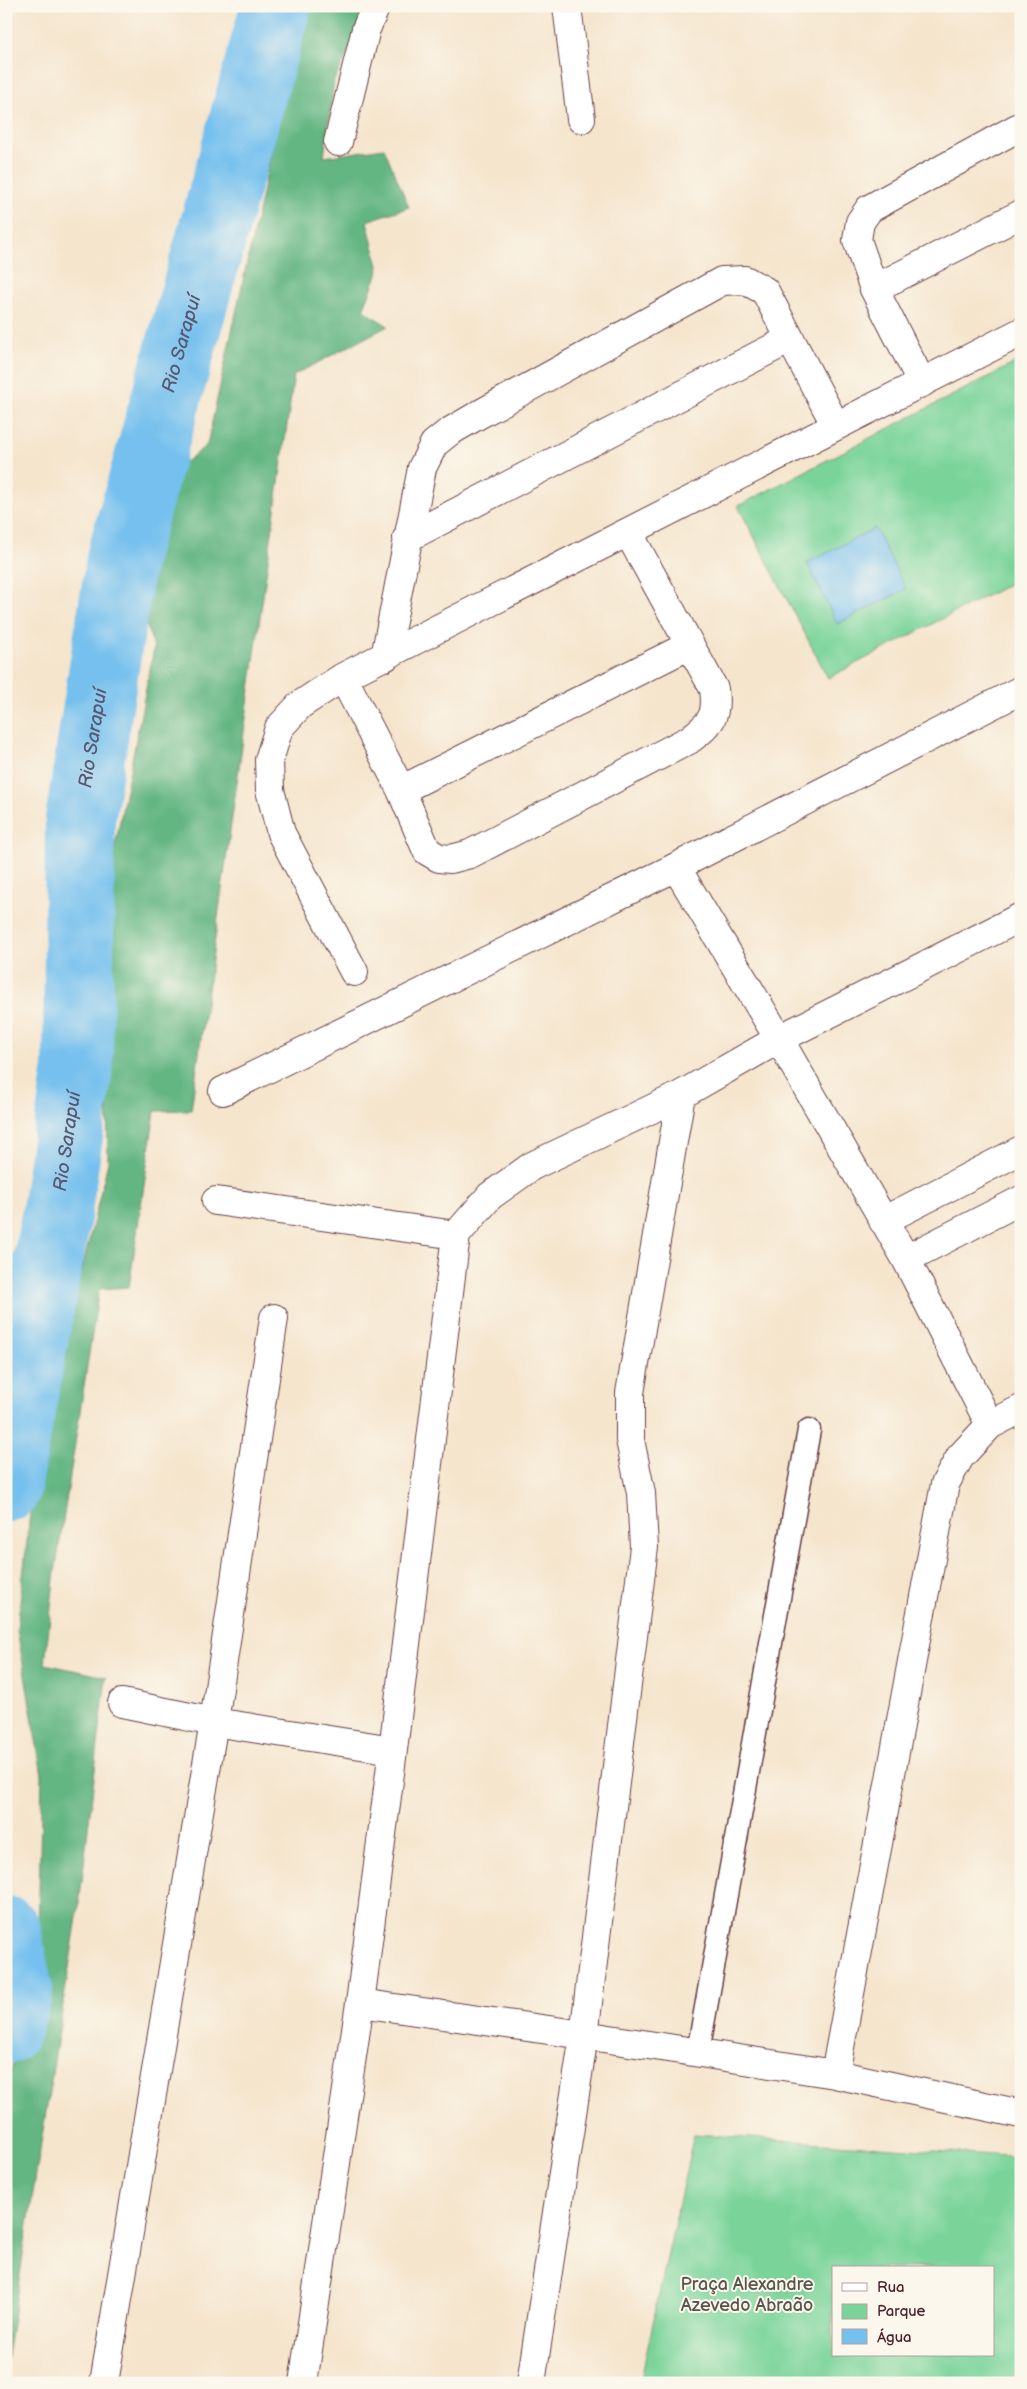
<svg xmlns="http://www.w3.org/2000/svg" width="1027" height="2389" viewBox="0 0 1027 2389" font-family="'Balsamiq Sans',sans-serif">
	<rect width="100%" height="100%" fill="#fbf7ec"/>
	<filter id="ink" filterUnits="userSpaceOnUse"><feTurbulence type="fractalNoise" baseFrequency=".02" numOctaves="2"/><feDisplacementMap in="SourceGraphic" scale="10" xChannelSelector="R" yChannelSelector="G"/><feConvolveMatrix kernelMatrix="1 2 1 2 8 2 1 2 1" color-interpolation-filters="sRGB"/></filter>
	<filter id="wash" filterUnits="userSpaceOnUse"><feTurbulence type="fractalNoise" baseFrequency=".0096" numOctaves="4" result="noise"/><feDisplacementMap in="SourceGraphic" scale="20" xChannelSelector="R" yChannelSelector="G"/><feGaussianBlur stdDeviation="1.12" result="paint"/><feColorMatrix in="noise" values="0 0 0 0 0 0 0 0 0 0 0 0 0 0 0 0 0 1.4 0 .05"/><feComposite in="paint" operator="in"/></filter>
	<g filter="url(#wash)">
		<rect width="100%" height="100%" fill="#f5e5cd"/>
		<path fill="#7ad49a" stroke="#627a62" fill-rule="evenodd" d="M1021,360V578L828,678L738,506Z
			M694,2134L1021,2157V2383H640ZM833,2268H993V2355H833Z"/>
		<path fill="#63b682" stroke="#566a56" d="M308,6H371L334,81L324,157L384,148L409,207L367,221L379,270L363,310L388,326L294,375L191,1110L155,1111L129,1287L99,1289L54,1579L45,1664L106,1677L79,1905L6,2362V2097L38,1931L42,1775L17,1629L36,1461L108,1162L105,897L154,648L133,584L164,479L207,445L296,39Z"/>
		<path fill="#75c0ee" stroke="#60708c" d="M875,528L906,589L837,624L807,563Z"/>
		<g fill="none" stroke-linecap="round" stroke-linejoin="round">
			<g stroke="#75c0ee" stroke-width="70">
				<path id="s1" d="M6,1487L56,1217L78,1068L80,820L121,560L276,6"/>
				<path d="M6,1931L18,1992L6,2029"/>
			</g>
		</g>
	</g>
	<g filter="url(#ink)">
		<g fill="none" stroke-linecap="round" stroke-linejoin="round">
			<defs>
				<path id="lane" d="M698,2052L809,1430"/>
				<path id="street" d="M567,6L581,119
					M338,142L366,29L376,6
					M874,289L1021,214
					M922,383L874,289L857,240L860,222L869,209L1021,126
					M407,538L790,339
					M385,657L422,468L434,444L449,432L480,414L722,281L745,280L765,291L836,426
					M343,677L401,790L427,851L439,858L451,859L470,854L689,740C710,724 718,718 714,689L628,532
					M401,790L690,645
					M676,867L779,1039L906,1259L990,1425
					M354,972L281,833L270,790L269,760L279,728L300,705L343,677L1021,332
					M223,1091L676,867L1021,690
					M216,1201L456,1235
					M883,1221L1021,1150
					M906,1259L1021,1200
					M122,1703L214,1722L393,1750
					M360,2003L584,2035L835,2074L1021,2114
					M835,2074L945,1484L960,1457L990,1425L1021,1409
					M104,2383L214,1722L274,1318
					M303,2383L360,2003L393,1750L456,1235L490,1196L532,1166L681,1095L779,1039L1021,917
					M531,2383L584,2035L644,1547L641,1493L630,1440V1393L681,1095"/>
			</defs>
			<use href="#lane" stroke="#643d43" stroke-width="25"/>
			<use href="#street" stroke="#643d43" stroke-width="30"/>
			<use href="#lane" stroke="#fff" stroke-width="22"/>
			<use href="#street" stroke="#fff" stroke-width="28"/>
		</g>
	</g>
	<g text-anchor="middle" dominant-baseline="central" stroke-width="4" stroke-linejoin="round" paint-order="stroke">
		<g font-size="18" fill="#58554c" stroke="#fbf7ec">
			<text x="747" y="2284">Praça Alexandre<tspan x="747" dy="21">Azevedo Abraão</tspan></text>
		</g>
		<g font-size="19" font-style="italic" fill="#59576f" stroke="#fbf7ec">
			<text stroke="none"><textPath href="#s1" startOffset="1161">Rio Sarapuí</textPath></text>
			<text stroke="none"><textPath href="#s1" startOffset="756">Rio Sarapuí</textPath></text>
			<text stroke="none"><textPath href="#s1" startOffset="351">Rio Sarapuí</textPath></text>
		</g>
	</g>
	<rect width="1027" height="2389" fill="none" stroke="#fbf7ec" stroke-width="25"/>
	<rect x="832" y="2266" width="162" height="90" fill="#fbf7ec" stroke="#b4a19f"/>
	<rect x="842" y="2283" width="25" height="8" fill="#ffffff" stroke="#b4a19f"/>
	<text x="877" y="2292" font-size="15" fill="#4a1f2b">Rua</text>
	<rect x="842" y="2304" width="25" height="15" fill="#7ad49a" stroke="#b4a19f"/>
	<text x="877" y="2316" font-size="15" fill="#4a1f2b">Parque</text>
	<rect x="842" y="2329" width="25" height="15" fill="#75c0ee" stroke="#b4a19f"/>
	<text x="877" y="2342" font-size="15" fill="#4a1f2b">Água</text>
</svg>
